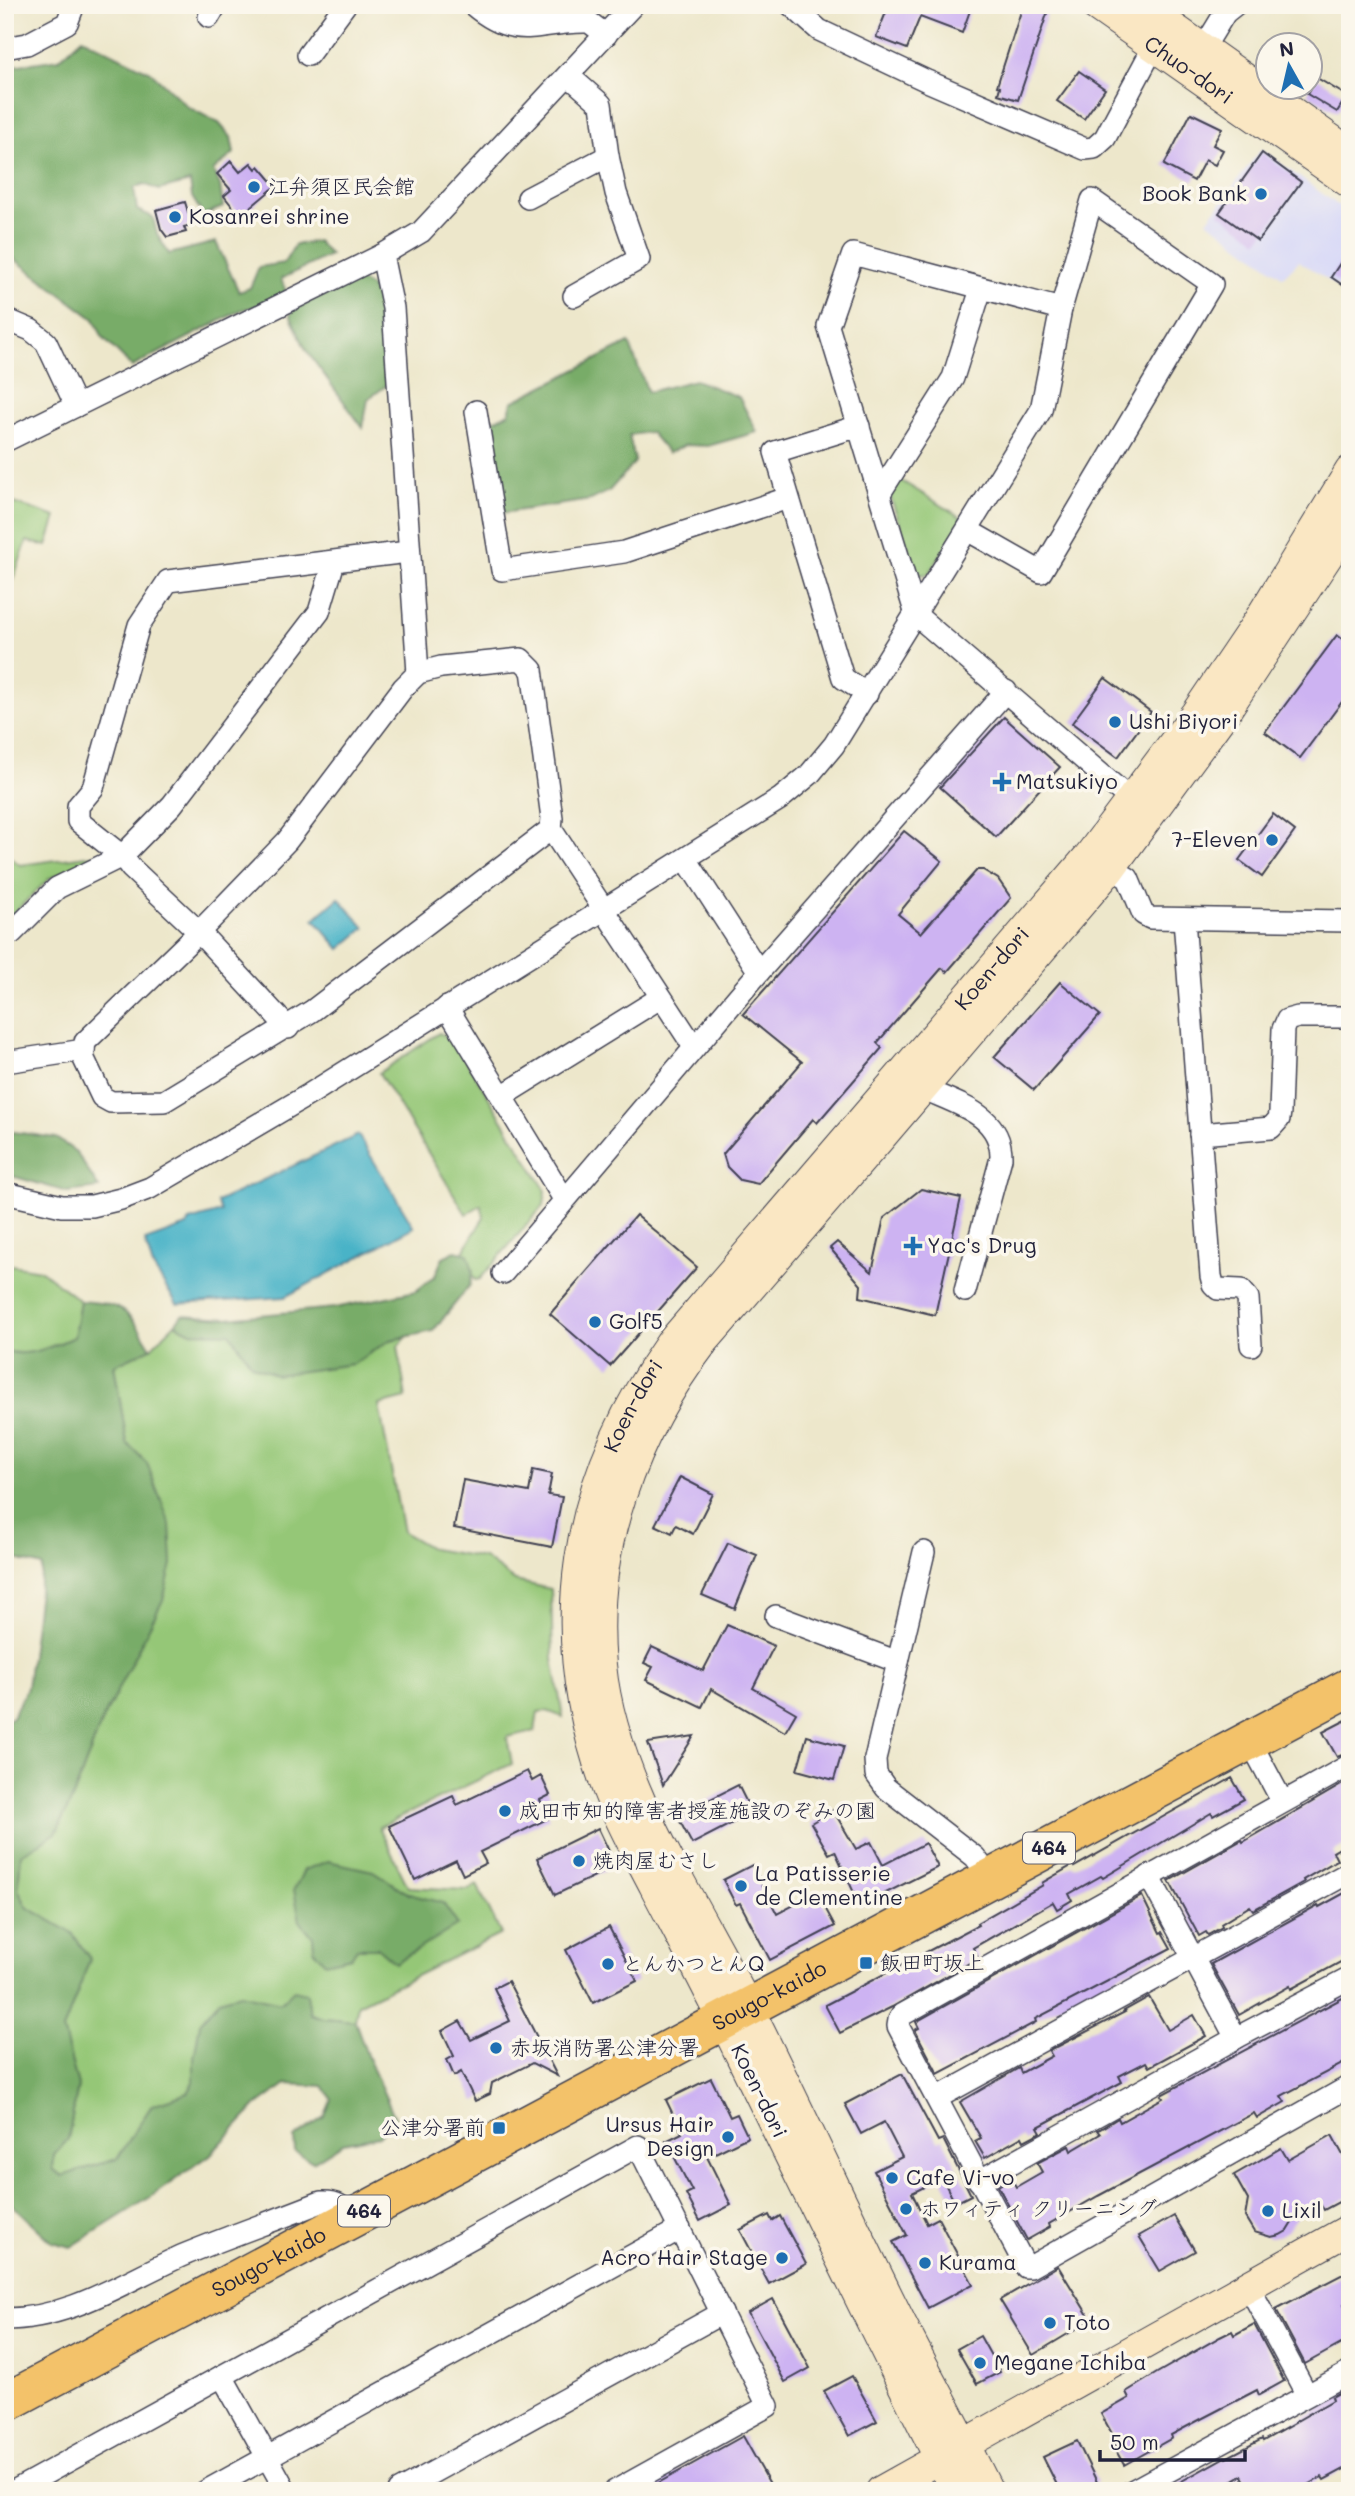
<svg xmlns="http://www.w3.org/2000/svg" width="1355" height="2496" font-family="Mali,'Klee One',sans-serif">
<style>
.built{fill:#d6d7f8}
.green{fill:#95c777;stroke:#5c7459;stroke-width:2}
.forest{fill:#78ac68;stroke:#4d6752;stroke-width:2}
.water{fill:#49b3c7;stroke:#366a81;stroke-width:2}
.building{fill:#cdb3f2}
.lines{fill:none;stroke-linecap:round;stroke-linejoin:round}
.street-casing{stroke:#404051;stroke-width:24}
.secondary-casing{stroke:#404051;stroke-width:32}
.highway-casing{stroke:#404051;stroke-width:41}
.street{stroke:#fff;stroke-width:21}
.secondary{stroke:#fae7c3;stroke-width:30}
.highway{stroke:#f3c26a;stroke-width:38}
.poi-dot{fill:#1f6fb2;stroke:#fbf7ec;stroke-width:2.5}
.labels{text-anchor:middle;stroke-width:7;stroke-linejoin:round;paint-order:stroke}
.shield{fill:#fbf7ec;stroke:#636270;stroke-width:2}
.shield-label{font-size:19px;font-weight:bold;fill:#22223b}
.street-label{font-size:21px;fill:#22223b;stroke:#fbf7ec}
.poi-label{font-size:21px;fill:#22223b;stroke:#fbf7ec;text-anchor:start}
</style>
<rect width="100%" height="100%" fill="#fbf7ec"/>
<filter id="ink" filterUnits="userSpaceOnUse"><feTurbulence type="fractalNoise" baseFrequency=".0143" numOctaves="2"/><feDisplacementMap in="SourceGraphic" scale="14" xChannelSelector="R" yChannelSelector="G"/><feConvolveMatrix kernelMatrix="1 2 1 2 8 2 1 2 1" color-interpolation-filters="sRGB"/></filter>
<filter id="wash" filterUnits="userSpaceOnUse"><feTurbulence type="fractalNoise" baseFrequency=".00686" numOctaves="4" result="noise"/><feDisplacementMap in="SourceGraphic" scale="28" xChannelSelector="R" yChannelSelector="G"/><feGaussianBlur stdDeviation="1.57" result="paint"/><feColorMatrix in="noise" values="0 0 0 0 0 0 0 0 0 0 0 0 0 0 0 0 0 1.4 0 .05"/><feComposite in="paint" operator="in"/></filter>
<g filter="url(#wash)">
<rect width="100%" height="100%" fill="#ede7cb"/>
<!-- built -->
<polygon class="built" points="1261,149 1350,214 1350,295 1299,261 1283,277 1207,221"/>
<!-- green -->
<g class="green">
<polygon points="900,480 964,519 929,574 918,575 890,496"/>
<polygon points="5,500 56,517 47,546 27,541 12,583 5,581"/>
<polygon points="5,853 20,865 101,854 50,878 5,921"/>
<polygon points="439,1033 453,1039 546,1191 544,1205 480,1279 475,1280 463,1252 484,1217 481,1205 466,1214 379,1073"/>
<path d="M5,1264L40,1270L80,1301L74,1337C51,1346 30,1358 5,1351Z"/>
<polygon points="175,1324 191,1332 230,1333 252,1365 353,1364 390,1340 407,1337 398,1346 406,1398 379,1405 403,1532 432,1549 484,1558 515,1581 551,1589 553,1659 563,1717 547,1711 538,1712 535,1731 507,1737 512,1764 379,1827 408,1887 468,1890 477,1885 501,1934 358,2004 355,2021 323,2018 281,2003 240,1994 194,2058 194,2082 188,2093 152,2105 117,2159 62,2176 53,2169 54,2155 68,2139 78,2086 63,2030 90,1959 72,1933 27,1907 18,1889 21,1854 56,1833 73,1797 101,1723 147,1463 127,1443 114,1365 151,1348"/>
</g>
<!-- forest -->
<g class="forest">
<polygon points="82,38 151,72 188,107 219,123 231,137 234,153 213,171 220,185 223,207 203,215 192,197 190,182 159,190 144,184 134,188 137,210 153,217 157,234 169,254 216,242 239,292 250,288 259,267 284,263 295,245 317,241 330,255 281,279 287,294 262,305 241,310 132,367 103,338 94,319 5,252 5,67 59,59"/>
<polygon points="355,278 371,287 384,314 387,385 368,399 363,428 306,350 290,315 293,309"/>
<polygon points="629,343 648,392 695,380 739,397 757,432 708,446 686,445 668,453 650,432 629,435 635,462 609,491 591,500 501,513 489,423 509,413 512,402"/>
<polygon points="14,1132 56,1138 76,1152 99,1188 67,1192 5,1174 5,1134"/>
<polygon points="455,1251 468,1254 473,1271 470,1285 433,1331 390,1340 353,1364 276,1375 252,1365 230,1333 191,1332 175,1324 182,1315 227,1318 335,1308 416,1291 435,1276 443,1257"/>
<path d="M80,1301C125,1304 129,1311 151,1348L114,1365L127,1443L147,1463L170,1524L172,1564L163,1600L101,1723L73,1797L56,1833L21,1854L18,1889L27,1907L72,1933L90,1959L63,2030L78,2086L68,2139L54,2155L53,2169L62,2176L117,2159L152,2105L188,2093L194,2082V2058L200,2023L219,2000L240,1994L280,2003L294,1990L307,1993L310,2014L323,2018L355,2021L368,2058L395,2118L379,2136L343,2143L313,2162L295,2151L294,2138L324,2117L332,2099L323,2086L286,2084L256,2106L210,2155L152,2196L71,2247L52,2242L5,2198V1722L12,1717L27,1688L42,1566L5,1556V1351C30,1358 51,1347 74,1337Z"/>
<polygon points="328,1861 373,1871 409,1894 443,1903 458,1925 395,1963 378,1948 357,1948 351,1957 325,1963 314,1950 313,1937 300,1921 294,1890 304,1870"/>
</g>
<!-- water -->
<g class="water">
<polygon points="339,898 365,928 340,949 314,919"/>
<polygon points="358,1135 414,1227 285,1297 177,1304 153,1267 145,1241 187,1226 189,1221 221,1212 217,1202"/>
</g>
<g id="blocks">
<!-- building -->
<g class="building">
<polygon points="889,5 972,5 962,33 920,17 907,49 876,37"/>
<polygon points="1023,5 1050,5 1018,100 998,94 1000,87 997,86"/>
<polygon points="1079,71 1105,89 1084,119 1057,101"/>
<polygon points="1317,78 1347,96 1337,112 1307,94"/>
<polygon points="1191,113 1222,128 1213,145 1223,150 1215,165 1205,160 1194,181 1164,165"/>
<polygon points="1262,153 1301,182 1258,241 1219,213"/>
<polygon points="231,161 240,172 251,163 256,169 259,166 276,186 240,216 224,196 231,190 217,174"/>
<polygon points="185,202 192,225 184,227 186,232 167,237 161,229 156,210"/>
<polygon points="1350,248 1350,290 1331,277"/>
<polygon points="1337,635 1350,645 1350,691 1300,758 1265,732"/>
<polygon points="1105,678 1151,712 1118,757 1072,723"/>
<polygon points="1004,717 1060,767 996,837 940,787"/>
<polygon points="1273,814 1295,831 1262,877 1239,860"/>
<polygon points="904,831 942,861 898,914 921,933 977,870 983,870 998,879 1011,898 947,972 942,968 877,1043 882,1048 817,1123 813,1119 758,1184 740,1180 727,1167 723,1154 802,1062 743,1014"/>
<polygon points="1060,982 1100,1015 1034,1090 994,1057"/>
<polygon points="921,1189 961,1198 935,1315 860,1297 861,1285 830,1248 837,1242 872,1272 884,1218"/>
<polygon points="636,1215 697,1267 610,1366 550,1314"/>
<polygon points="533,1470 552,1474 548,1495 562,1497 552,1547 454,1528 463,1480 529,1492"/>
<polygon points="680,1477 713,1494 693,1534 676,1525 672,1533 655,1525"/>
<polygon points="728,1543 757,1555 735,1609 702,1595"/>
<polygon points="727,1625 774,1646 753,1688 796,1713 785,1732 711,1689 702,1707 646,1680 653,1667 644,1663 652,1647 703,1671"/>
<polygon points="1350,1718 1350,1752 1337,1757 1323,1732"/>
<polygon points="694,1736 663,1785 648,1743"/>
<polygon points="807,1736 844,1746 834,1780 797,1770"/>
<polygon points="527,1771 532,1781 541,1776 550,1795 540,1800 549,1818 480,1852 486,1863 463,1875 456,1860 415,1880 389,1826 453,1796 457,1805"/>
<polygon points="1232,1778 1244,1799 1213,1816 1211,1813 1103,1878 1101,1876 1069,1894 1072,1900 1057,1909 1053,1902 973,1948 978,1958 892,2007 840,2033 825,2005 978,1925 977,1923 1043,1885 1042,1883 1073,1865 1074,1867"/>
<polygon points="1350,1780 1350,1842 1333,1852 1337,1860 1303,1880 1304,1882 1253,1910 1250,1906 1221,1924 1222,1927 1208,1935 1206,1932 1199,1936 1169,1881 1242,1840 1243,1842"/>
<polygon points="738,1785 752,1813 692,1844 677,1816"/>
<polygon points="833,1810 856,1849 871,1842 883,1865 925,1843 938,1867 860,1906 835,1851 829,1854 811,1823"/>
<polygon points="598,1828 616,1866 555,1895 537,1858"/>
<polygon points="752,1865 777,1914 817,1893 835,1926 770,1960 740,1903 736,1905 723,1880"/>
<polygon points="1350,1890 1350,1957 1291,1989 1290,1986 1239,2015 1211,1964 1318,1905 1319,1907"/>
<polygon points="1142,1896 1160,1933 1162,1932 1171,1948 1035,2019 1036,2022 938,2074 915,2030 919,2028 916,2022"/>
<polygon points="609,1927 637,1981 593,2003 566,1950"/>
<polygon points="508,1981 557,2076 532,2063 492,2083 490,2094 475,2101 461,2072 454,2076 447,2060 454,2056 442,2031 460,2021 471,2040 510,2021 494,1988"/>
<polygon points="1350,1994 1350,2060 1281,2096 1285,2102 1257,2118 1254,2113 1098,2196 1049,2224 1050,2227 1027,2240 998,2186 1011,2178 1016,2187 1042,2172 1037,2163 1067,2147 1069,2146 1071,2151 1100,2134 1097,2130 1100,2129 1118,2118 1120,2122 1163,2098 1161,2095"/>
<polygon points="1149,1997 1168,2030 1194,2015 1206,2036 1149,2067 1146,2062 1119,2076 1122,2082 1038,2127 1041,2132 1024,2141 1022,2137 985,2158 975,2141 981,2138 960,2102 1019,2068 1021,2073 1052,2056 1049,2051 1125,2012 1124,2011"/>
<polygon points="902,2074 938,2141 943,2139 971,2195 955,2203 942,2178 912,2193 927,2224 938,2218 973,2284 928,2308 893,2242 907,2235 874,2171 902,2157 884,2122 861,2134 845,2104"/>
<polygon points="711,2078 730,2117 737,2114 748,2137 707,2157 731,2205 700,2221 686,2194 692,2191 666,2141 682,2133 666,2100"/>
<polygon points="1332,2135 1350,2168 1350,2196 1324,2210 1320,2204 1295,2218 1287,2231 1280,2235 1271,2237 1254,2232 1245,2217 1248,2200 1234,2175 1281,2148 1288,2160"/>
<polygon points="769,2215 772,2221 780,2216 806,2264 769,2284 740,2230"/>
<polygon points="1174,2216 1195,2251 1160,2271 1139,2236"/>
<polygon points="1058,2266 1091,2320 1033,2355 1000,2300"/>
<polygon points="1343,2274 1350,2286 1350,2300 1344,2304 1350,2315 1350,2339 1305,2364 1276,2309"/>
<polygon points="773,2299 810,2368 785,2382 748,2313"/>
<polygon points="1254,2324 1284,2381 1259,2395 1257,2390 1203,2418 1171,2435 1172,2438 1124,2465 1115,2449 1117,2448 1112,2441 1115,2439 1101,2414 1129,2398 1126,2392 1157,2373 1220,2337 1232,2331 1234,2335"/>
<polygon points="980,2336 1000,2372 977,2384 957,2349"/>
<polygon points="852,2376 877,2421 849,2436 824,2391"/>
<polygon points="1350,2387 1350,2466 1324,2480 1322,2477 1298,2491 1250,2491 1242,2476 1216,2491 1164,2491 1225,2457 1226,2458 1262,2439 1263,2441 1295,2423 1295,2422 1333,2400 1332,2397"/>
<polygon points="743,2436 774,2491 644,2491"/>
<polygon points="1077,2441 1097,2482 1079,2491 1060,2491 1043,2457"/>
</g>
</g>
</g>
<g filter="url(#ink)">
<use href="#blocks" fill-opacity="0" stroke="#404051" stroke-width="2"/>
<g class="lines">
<defs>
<g id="street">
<path d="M473,5C519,44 539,20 589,22L606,35"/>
<polyline points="791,5 819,30 927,81 1085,149 1094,148 1105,138 1154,46"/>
<polyline points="209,17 216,5"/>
<polyline points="5,48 27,44 67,23 74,5"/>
<polyline points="1203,49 1225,13 1235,5"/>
<polyline points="308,55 345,5"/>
<polyline points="569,76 601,104 608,156 616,193 639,259 574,296"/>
<polyline points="528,198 608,156"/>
<polyline points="382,255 393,308 418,673"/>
<polyline points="1061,309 853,254 828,326 916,615 1132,801 1142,807"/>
<polyline points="5,319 31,330 46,342 76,406"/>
<polyline points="476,411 502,570 624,552 788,498"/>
<polyline points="859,426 775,452 843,678 867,694"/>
<polyline points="5,441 382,255 421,232 633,5"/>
<polyline points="880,493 953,378 981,289"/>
<polyline points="686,859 759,972"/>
<polyline points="1100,863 1128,878 1143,914 1150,918 1350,921"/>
<polyline points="1184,919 1211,1276 1213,1284 1218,1289 1241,1290 1248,1298 1251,1345"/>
<polyline points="5,935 12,933 57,888 122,856 172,805 319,612 334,562"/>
<polyline points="447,1007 564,1199"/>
<polyline points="288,1028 199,932 131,868 122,856 78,821 78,806 93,788 139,625 168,581 408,552"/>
<polyline points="84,1050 83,1057 102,1097 111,1102 164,1101 312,1011 551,829"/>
<polyline points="5,1062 84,1050 85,1042 199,932 287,841 403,688 418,673 441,667 521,659 532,670 552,818 551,829 694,1047"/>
<path d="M922,1088C956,1104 1002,1114 1001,1158L965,1291"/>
<polyline points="502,1096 660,998"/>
<polyline points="1200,1134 1271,1128 1279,1119 1280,1112 1283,1029 1287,1020 1298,1017 1350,1017"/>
<polyline points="5,1193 62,1206 92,1206 121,1199 150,1188 310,1094 780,799 809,775 834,745 1041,410 1061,309 1092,200 1212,284 1041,572 969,531"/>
<polyline points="503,1273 759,972 1006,691"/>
<polyline points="924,1552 875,1759 876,1774 886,1788 975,1857 991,1879"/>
<polyline points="776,1616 898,1662"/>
<polyline points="1250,1741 1282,1801"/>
<polyline points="1350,1765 902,2015 899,2020 898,2026 1026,2267 1030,2267 1350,2086"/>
<polyline points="1149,1876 1236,2038"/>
<polyline points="937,2098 1350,1872"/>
<polyline points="979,2181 1236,2038 1350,1978"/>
<polyline points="1248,2285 1307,2395"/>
<path d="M5,2319C72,2319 127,2279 186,2254C230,2236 276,2220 321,2202C337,2201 342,2206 352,2217"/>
<polyline points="222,2376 286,2491"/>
<polyline points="14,2491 638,2146 768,2406 615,2491"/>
<polyline points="206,2491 680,2229"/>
<polyline points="399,2491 722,2313"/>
<polyline points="1132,2491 1350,2372"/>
</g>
<g id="secondary">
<path id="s1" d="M1095,5L1350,183"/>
<polyline points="1141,5 1350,153"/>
<polyline points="881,2491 1350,2229"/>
<path id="s2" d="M956,2491C882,2345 810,2197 738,2050C712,1995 683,1941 655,1887C639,1856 621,1824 608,1791C548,1632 573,1481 670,1344L1089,856L1196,713L1257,623L1350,471"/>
<path d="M988,2491C961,2436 931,2382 903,2327C850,2222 801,2113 748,2008C695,1903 613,1783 601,1665C590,1547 633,1434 704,1341L881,1137L1110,869L1225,712L1350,522"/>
</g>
<g id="highway">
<path id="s3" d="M5,2403L1350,1687"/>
</g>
</defs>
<!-- street casing -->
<use href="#street" class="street-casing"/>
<!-- secondary casing -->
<use href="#secondary" class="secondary-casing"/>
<!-- highway casing -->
<use href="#highway" class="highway-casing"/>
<!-- street -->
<use href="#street" class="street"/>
<!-- secondary -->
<use href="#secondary" class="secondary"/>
<!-- highway -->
<use href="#highway" class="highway"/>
</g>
</g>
<!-- markers -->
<g class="poi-dot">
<circle cx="254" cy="187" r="7"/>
<circle cx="1261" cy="194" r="7"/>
<circle cx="175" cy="217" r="7"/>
<circle cx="1115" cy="722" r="7"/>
<path d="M998.5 771.5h7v7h7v7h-7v7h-7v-7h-7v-7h7z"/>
<circle cx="1272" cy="840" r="7"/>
<path d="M909.5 1235.5h7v7h7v7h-7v7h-7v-7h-7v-7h7z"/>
<circle cx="595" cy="1322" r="7"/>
<circle cx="505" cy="1811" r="7"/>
<circle cx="579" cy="1861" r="7"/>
<circle cx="741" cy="1886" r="7"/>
<rect x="859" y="1956" width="14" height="14" rx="3.5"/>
<circle cx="608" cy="1964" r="7"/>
<circle cx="496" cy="2048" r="7"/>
<rect x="492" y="2121" width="14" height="14" rx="3.5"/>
<circle cx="728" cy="2137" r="7"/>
<circle cx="892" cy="2178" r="7"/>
<circle cx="906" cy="2209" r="7"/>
<circle cx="1268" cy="2211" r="7"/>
<circle cx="782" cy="2258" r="7"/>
<circle cx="925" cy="2263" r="7"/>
<circle cx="1050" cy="2323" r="7"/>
<circle cx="980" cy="2363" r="7"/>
</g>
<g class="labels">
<!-- shield labels -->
<g class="shield">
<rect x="1023" y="1832.5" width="52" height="31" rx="5"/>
<rect x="338" y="2195.5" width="52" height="31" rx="5"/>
</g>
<g class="shield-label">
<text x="1049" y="1855">464</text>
<text x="364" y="2218">464</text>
</g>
<!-- street labels -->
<g class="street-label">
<text dy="7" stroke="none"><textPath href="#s1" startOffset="114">Chuo-dori</textPath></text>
<text dy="7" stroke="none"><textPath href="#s2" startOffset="1748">Koen-dori</textPath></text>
<text dy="7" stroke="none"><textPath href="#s2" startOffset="1181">Koen-dori</textPath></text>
<text dy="7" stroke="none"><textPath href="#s3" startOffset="866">Sougo-kaido</textPath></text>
<text transform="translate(759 2091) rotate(64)" y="7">Koen-dori</text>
<text dy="7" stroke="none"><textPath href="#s3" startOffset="299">Sougo-kaido</textPath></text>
</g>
<!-- poi labels -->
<g class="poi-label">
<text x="268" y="194">江弁須区民会館</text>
<text x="1247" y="201" text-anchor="end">Book Bank</text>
<text x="189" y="224">Kosanrei shrine</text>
<text x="1129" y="729">Ushi Biyori</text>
<text x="1016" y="789">Matsukiyo</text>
<text x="1258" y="847" text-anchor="end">7-Eleven</text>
<text x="927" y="1253">Yac's Drug</text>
<text x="609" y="1329">Golf5</text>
<text x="519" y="1818">成田市知的障害者授産施設のぞみの園</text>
<text x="593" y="1868">焼肉屋むさし</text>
<text x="755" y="1881">La Patisserie<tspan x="755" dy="24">de Clementine</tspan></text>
<text x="880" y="1970">飯田町坂上</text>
<text x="622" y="1971">とんかつとんQ</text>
<text x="510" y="2055">赤坂消防署公津分署</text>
<text x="714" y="2132" text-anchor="end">Ursus Hair<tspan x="714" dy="24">Design</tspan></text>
<text x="485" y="2135" text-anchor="end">公津分署前</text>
<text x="906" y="2185">Cafe Vi-vo</text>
<text x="920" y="2216">ホワィティ クリーニング</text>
<text x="1282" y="2218">Lixil</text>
<text x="768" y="2265" text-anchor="end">Acro Hair Stage</text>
<text x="939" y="2270">Kurama</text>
<text x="1064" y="2330">Toto</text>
<text x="994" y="2370">Megane Ichiba</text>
</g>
</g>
<!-- margin -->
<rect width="1355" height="2496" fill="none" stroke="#fbf7ec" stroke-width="28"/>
<!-- north arrow -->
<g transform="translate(1289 66) rotate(352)"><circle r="33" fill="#fbf7ec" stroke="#a4a2a5" stroke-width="2"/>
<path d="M0-5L12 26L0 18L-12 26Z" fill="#1f6fb2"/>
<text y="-10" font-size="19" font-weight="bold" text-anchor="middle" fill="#22223b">N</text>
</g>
<!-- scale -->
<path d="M1100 2450v10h145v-10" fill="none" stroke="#22223b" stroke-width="3.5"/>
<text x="1110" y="2450" font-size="21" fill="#22223b" stroke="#fbf7ec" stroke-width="5" paint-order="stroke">50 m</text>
</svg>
